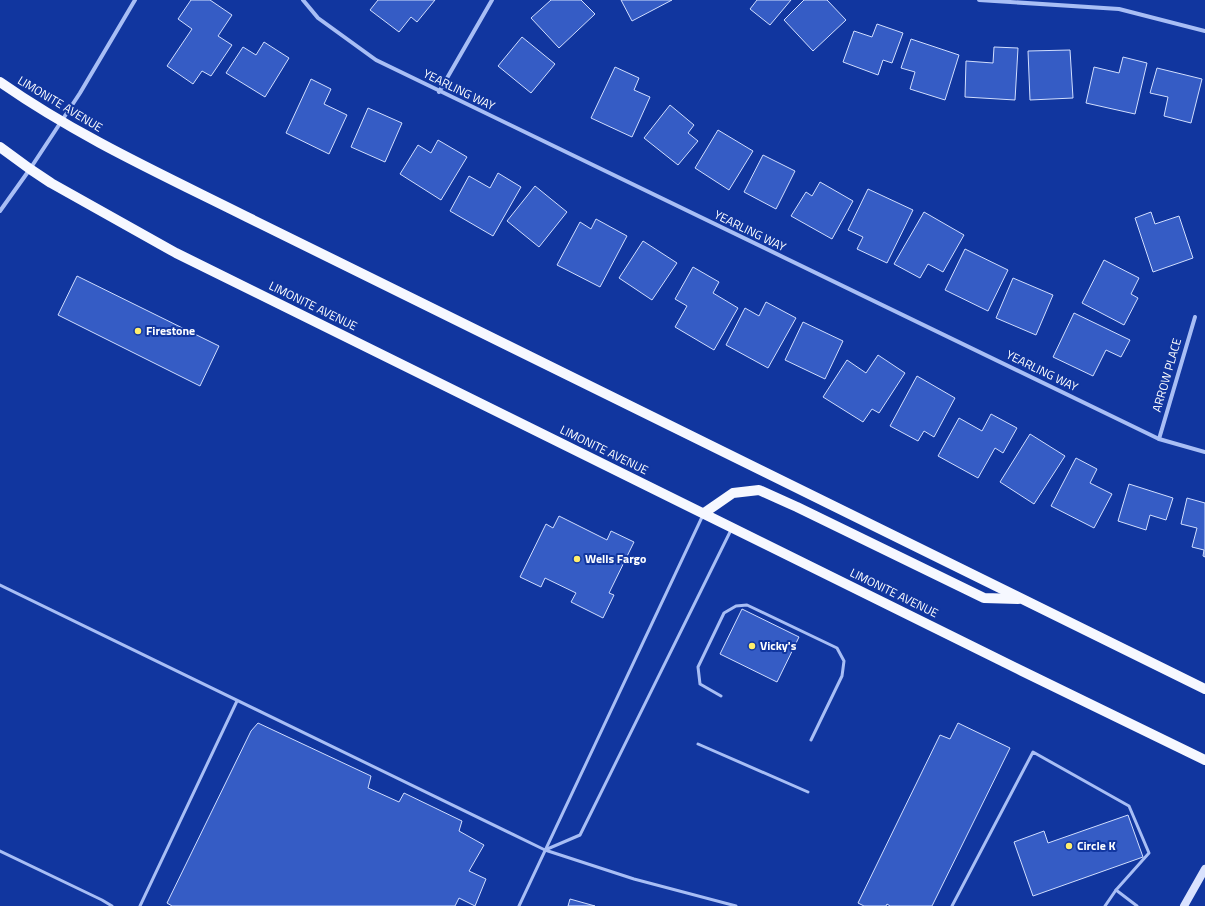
<svg xmlns="http://www.w3.org/2000/svg" width="1205" height="906" font-family="'Titillium Web',sans-serif">
<style>
.building{fill:#355cc5;stroke:#d1defe}
.lines{fill:none;stroke-linecap:round;stroke-linejoin:round}
.lane{stroke:#a8bef5;stroke-width:3}
.street{stroke:#a8bef5;stroke-width:4}
.secondary{stroke:#d9e2fe;stroke-width:8}
.primary{stroke:#f6f8ff;stroke-width:10}
.poi-dot{fill:#ffee6c;stroke:#11369f;stroke-width:1.5}
.labels{text-anchor:middle;stroke-width:4;stroke-linejoin:round;paint-order:stroke}
.street-label{font-size:12px;fill:#fff;stroke:#11369f}
.poi-label{font-size:12px;font-weight:bold;fill:#fff;stroke:#11369f;text-anchor:start}
</style>
<rect width="100%" height="100%" fill="#11369f"/>
<!-- building -->
<g class="building">
<polygon points="191,0 210,0 232,15 218,36 232,45 211,76 202,71 193,84 167,66 192,29 178,19"/>
<polygon points="378,0 435,0 417,22 411,17 399,32 370,10"/>
<polygon points="551,0 581,0 595,14 559,48 531,18"/>
<polygon points="621,0 672,0 632,21"/>
<polygon points="757,0 791,0 770,25 750,9"/>
<polygon points="804,0 827,0 846,20 813,51 784,20"/>
<polygon points="877,24 903,33 892,63 883,60 878,75 843,62 854,31 872,37"/>
<polygon points="522,37 555,64 531,93 498,66"/>
<polygon points="911,39 959,55 945,100 910,89 915,72 901,68"/>
<polygon points="264,42 289,58 265,97 226,73 243,47 256,55"/>
<polygon points="994,47 1018,48 1015,100 965,97 966,61 993,63"/>
<polygon points="1070,50 1073,98 1030,100 1028,51"/>
<polygon points="1123,57 1147,63 1135,114 1086,103 1094,67 1119,73"/>
<polygon points="615,67 639,78 634,90 650,97 632,137 591,118"/>
<polygon points="1157,68 1202,79 1191,123 1164,116 1168,97 1150,93"/>
<polygon points="311,79 331,89 324,104 347,115 329,154 286,133"/>
<polygon points="670,105 694,125 688,133 698,141 678,165 644,138"/>
<polygon points="368,108 402,123 385,162 351,147"/>
<polygon points="718,130 753,151 729,190 695,168"/>
<polygon points="438,140 467,157 441,200 400,174 418,145 431,153"/>
<polygon points="763,155 795,171 776,209 744,192"/>
<polygon points="498,173 521,187 493,236 450,211 469,176 490,188"/>
<polygon points="820,182 853,201 832,239 791,216 806,192 812,196"/>
<polygon points="535,186 567,212 539,247 507,221"/>
<polygon points="868,189 913,210 887,263 857,249 863,237 848,230"/>
<polygon points="924,212 964,235 943,272 928,264 920,278 894,264"/>
<polygon points="1151,212 1155,224 1179,216 1193,258 1153,272 1135,218"/>
<polygon points="596,219 627,236 600,287 557,265 580,222 591,229"/>
<polygon points="643,241 677,263 652,300 619,278"/>
<polygon points="965,249 1008,270 988,311 945,290"/>
<polygon points="1104,260 1139,278 1131,294 1138,298 1124,325 1082,303"/>
<polygon points="693,267 719,282 713,293 738,308 714,350 675,327 687,306 675,299"/>
<polygon points="77,276 219,346 200,386 58,315"/>
<polygon points="1013,278 1053,295 1036,335 996,318"/>
<polygon points="766,302 796,318 768,368 726,345 745,308 759,316"/>
<polygon points="1074,313 1130,340 1121,357 1106,350 1093,376 1053,357"/>
<polygon points="803,322 843,341 825,379 785,360"/>
<polygon points="878,355 905,373 879,413 872,409 863,422 823,397 847,360 866,373"/>
<polygon points="917,376 955,398 934,437 924,431 918,441 890,426"/>
<polygon points="991,414 1017,428 1003,453 995,448 978,478 938,456 959,418 982,431"/>
<polygon points="1030,434 1065,456 1034,504 1000,482"/>
<polygon points="1076,458 1097,469 1090,483 1112,494 1094,528 1051,506"/>
<polygon points="1129,484 1173,498 1166,520 1150,515 1146,530 1118,521"/>
<polygon points="1187,498 1205,503 1205,557 1203,556 1204,550 1192,547 1197,528 1181,524"/>
<polygon points="559,516 607,540 611,531 634,542 609,593 614,595 603,618 571,602 576,593 545,578 541,587 520,577 546,524 553,528"/>
<polygon points="742,609 799,637 777,682 720,654"/>
<polygon points="258,723 371,776 368,788 399,802 404,793 462,821 459,831 484,845 469,871 486,879 475,906 459,898 455,906 172,906 167,903 251,731"/>
<polygon points="958,723 1010,748 932,906 890,906 887,904 886,906 864,906 858,903 940,735 950,739"/>
<polygon points="1128,815 1143,857 1033,896 1014,842 1044,831 1048,843"/>
<polygon points="570,899 595,906 568,906"/>
</g>
<g class="lines">
<!-- lane -->
<g class="lane">
<polyline points="0,585 545,850 634,879 736,906"/>
<polyline points="721,696 700,684 698,667 724,613 736,606 747,605 837,648 844,661 842,676 811,740"/>
<polyline points="698,744 808,792"/>
<polyline points="545,850 580,835 731,530"/>
<polyline points="0,851 102,900 112,906"/>
<polyline points="140,906 237,701"/>
<polyline points="519,906 703,515"/>
<polyline points="952,906 1033,752 1129,806 1149,853 1116,890 1137,906"/>
<polyline points="1105,906 1116,890"/>
</g>
<!-- street -->
<g class="street">
<polyline points="303,0 318,18 376,60 1159,439 1205,452"/>
<polyline points="979,0 1119,9 1205,31"/>
<polyline points="439,92 492,0"/>
<polyline points="0,211 30,169 80,93 135,0"/>
<polyline points="1159,439 1195,317"/>
</g>
<!-- secondary -->
<polyline class="secondary" points="1184,906 1205,869"/>
<!-- primary -->
<g class="primary">
<path d="M0,82C77,136 163,175 247,217L1205,689"/>
<polyline points="0,147 30,169 51,183 176,253 1022,671 1205,760"/>
<polyline points="704,513 733,493 759,490 797,507 984,598 1018,599"/>
</g>
</g>
<!-- markers -->
<g class="poi-dot">
<circle cx="138" cy="331" r="4"/>
<circle cx="577" cy="559" r="4"/>
<circle cx="752" cy="646" r="4"/>
<circle cx="1069" cy="846" r="4"/>
</g>
<g class="labels">
<!-- street labels -->
<g class="street-label">
<text transform="translate(459 90) rotate(26)" y="4">YEARLING WAY</text>
<text transform="translate(60 104) rotate(31)" y="4">LIMONITE AVENUE</text>
<text transform="translate(750 231) rotate(26)" y="4">YEARLING WAY</text>
<text transform="translate(313 306) rotate(26)" y="4">LIMONITE AVENUE</text>
<text transform="translate(1042 371) rotate(26)" y="4">YEARLING WAY</text>
<text transform="translate(1167 375) rotate(-74)" y="4">ARROW PLACE</text>
<text transform="translate(604 450) rotate(26)" y="4">LIMONITE AVENUE</text>
<text transform="translate(894 593) rotate(26)" y="4">LIMONITE AVENUE</text>
</g>
<!-- poi labels -->
<g class="poi-label">
<text x="146" y="335">Firestone</text>
<text x="585" y="563">Wells Fargo</text>
<text x="760" y="650">Vicky's</text>
<text x="1077" y="850">Circle K</text>
</g>
</g>
</svg>
